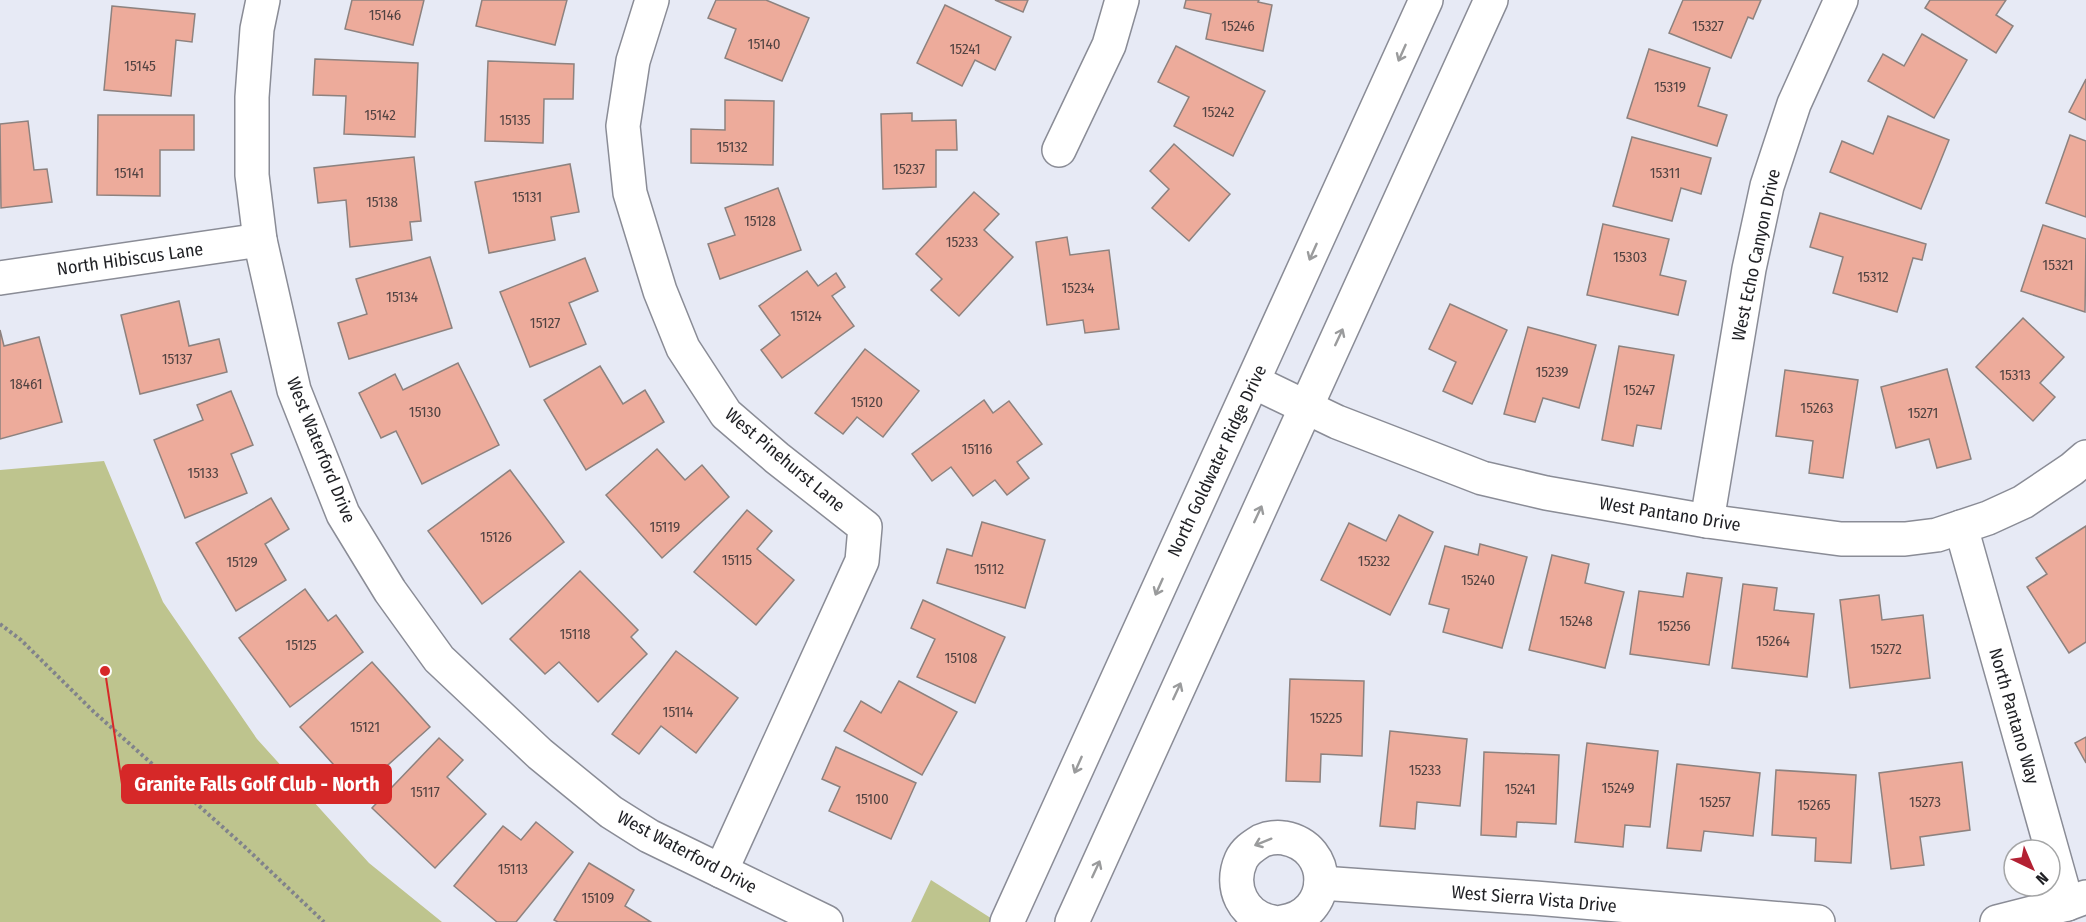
<svg xmlns="http://www.w3.org/2000/svg" width="2086" height="922" font-family="'Fira Sans Condensed',sans-serif">
<style>
.green{fill:#bec48e}
.building{fill:#edab9b;stroke:#8d827f;stroke-width:1.5}
.lines{fill:none;stroke-linecap:round;stroke-linejoin:round}
.street-casing{stroke:#8a8c96;stroke-width:36}
.secondary-casing{stroke:#8a8c96;stroke-width:36}
.path{stroke:#81838b;stroke-width:4;stroke-dasharray:3 3;stroke-linecap:butt}
.street{stroke:#fff;stroke-width:33}
.secondary{stroke:#fff;stroke-width:33}
.oneway{stroke:#9a9b9c}
.labels{text-anchor:middle;stroke-width:5;stroke-linejoin:round;paint-order:stroke}
.number-label{font-size:15px;fill:#524342}
.street-label{font-size:18px;fill:#1f2024;stroke:#fff}
.leader{fill:none;stroke:#d62828;stroke-width:2}
.callout-dot{fill:#d62828;stroke:#fff;stroke-width:2}
.callout{fill:#d62828;stroke:#d62828;stroke-width:2}
.callout-label{font-size:20px;text-anchor:middle;font-weight:bold;fill:#fff}
</style>
<rect width="100%" height="100%" fill="#e7eaf5"/>
<!-- green -->
<g class="green">
<polygon points="104,461 163,602 257,739 369,863 442,922 0,922 0,470"/>
<polygon points="931,880 997,922 911,922"/>
</g>
<!-- building -->
<g class="building">
<polygon points="352,0 424,0 413,45 345,29"/>
<polygon points="482,0 567,0 555,45 476,26"/>
<polygon points="716,0 766,0 809,18 782,81 725,58 736,29 708,18"/>
<polygon points="995,0 1028,0 1023,12"/>
<polygon points="1186,0 1259,0 1258,2 1272,5 1263,51 1206,39 1211,14 1184,8"/>
<polygon points="1683,0 1761,0 1753,19 1748,17 1731,58 1669,33"/>
<polygon points="1930,0 2006,0 1996,15 2013,26 1996,53 1925,8"/>
<polygon points="945,5 1011,37 995,70 975,60 962,86 917,63"/>
<polygon points="112,6 195,14 192,42 176,40 171,96 104,90"/>
<polygon points="1922,34 1967,60 1934,118 1868,81 1883,54 1904,66"/>
<polygon points="1176,46 1265,91 1233,156 1174,126 1189,97 1158,82"/>
<polygon points="1649,49 1710,68 1698,106 1727,115 1717,146 1627,118"/>
<polygon points="315,59 418,63 415,137 344,134 346,96 313,95"/>
<polygon points="488,61 574,64 573,99 544,99 543,143 485,141"/>
<polygon points="2086,79 2086,120 2069,112"/>
<polygon points="725,100 774,101 773,165 691,163 691,129 725,130"/>
<polygon points="912,113 912,121 956,120 957,150 936,150 936,187 883,189 881,114"/>
<polygon points="98,115 194,115 194,150 160,150 160,196 97,195"/>
<polygon points="1888,116 1949,140 1921,209 1830,172 1842,141 1873,154"/>
<polygon points="28,121 34,170 47,169 52,202 1,208 0,124"/>
<polygon points="2070,135 2086,141 2086,217 2046,203"/>
<polygon points="1632,137 1711,158 1701,194 1681,188 1672,221 1613,206"/>
<polygon points="1174,144 1230,194 1189,241 1152,208 1169,189 1150,171"/>
<polygon points="414,157 421,221 410,222 412,240 350,247 346,200 318,203 314,168"/>
<polygon points="570,164 579,212 551,217 555,240 489,253 475,182"/>
<polygon points="778,188 801,250 720,279 708,244 735,235 725,208"/>
<polygon points="974,192 999,214 984,230 1013,257 959,316 931,290 942,279 916,254"/>
<polygon points="1820,213 1926,244 1922,260 1913,258 1897,312 1833,293 1843,257 1810,247"/>
<polygon points="1603,224 1669,239 1660,275 1686,281 1678,315 1587,295"/>
<polygon points="2043,225 2086,239 2085,312 2021,291"/>
<polygon points="1067,237 1070,255 1109,250 1119,329 1085,333 1083,320 1047,325 1036,242"/>
<polygon points="430,257 452,328 349,359 338,323 367,314 356,279"/>
<polygon points="585,258 598,291 569,303 586,344 530,367 500,292"/>
<polygon points="807,271 818,286 836,273 845,287 832,296 854,326 782,378 761,350 780,335 759,306"/>
<polygon points="179,301 189,346 219,339 227,372 140,394 121,315"/>
<polygon points="1450,304 1507,330 1472,404 1443,391 1456,362 1429,349"/>
<polygon points="2023,318 2064,357 2040,383 2055,397 2033,421 1976,367"/>
<polygon points="1528,327 1596,345 1579,408 1543,398 1535,422 1504,414"/>
<polygon points="0,330 4,346 39,337 62,422 0,439"/>
<polygon points="1619,346 1674,355 1661,429 1637,425 1633,446 1602,440"/>
<polygon points="865,349 919,391 883,437 857,417 843,434 815,413"/>
<polygon points="458,363 499,445 422,484 396,431 381,438 359,393 395,374 403,390"/>
<polygon points="600,366 623,404 645,390 664,422 586,470 544,400"/>
<polygon points="1947,369 1971,459 1937,468 1929,439 1896,448 1881,387"/>
<polygon points="1785,370 1858,380 1843,478 1809,473 1813,441 1776,436"/>
<polygon points="231,391 253,445 231,454 247,493 185,518 154,440 203,420 197,405"/>
<polygon points="984,400 993,413 1009,401 1042,444 1017,462 1029,478 1007,495 995,480 973,496 951,467 932,481 912,454"/>
<polygon points="657,449 685,480 702,465 729,497 662,558 606,495"/>
<polygon points="510,470 564,542 482,604 428,531"/>
<polygon points="271,498 289,529 265,544 286,580 236,611 196,543"/>
<polygon points="747,510 772,531 757,549 794,580 756,625 694,572"/>
<polygon points="1399,515 1433,532 1390,615 1321,580 1349,523 1386,541"/>
<polygon points="982,522 1045,540 1025,608 937,583 947,549 972,556"/>
<polygon points="2086,526 2086,642 2069,653 2027,587 2047,574 2036,558"/>
<polygon points="1480,544 1527,557 1502,648 1443,632 1449,609 1429,604 1445,546 1478,555"/>
<polygon points="1552,555 1589,564 1585,583 1624,592 1605,668 1529,650"/>
<polygon points="580,571 638,630 631,637 647,654 598,702 559,662 545,674 510,639"/>
<polygon points="1687,573 1722,578 1709,665 1630,654 1639,591 1683,597"/>
<polygon points="1743,584 1777,588 1774,610 1814,614 1807,677 1732,668"/>
<polygon points="305,589 328,621 336,615 363,652 290,707 239,638"/>
<polygon points="1879,595 1882,620 1923,615 1930,678 1850,688 1840,600"/>
<polygon points="923,600 1005,637 975,703 917,677 935,639 911,628"/>
<polygon points="676,651 738,698 696,753 661,726 639,754 612,734"/>
<polygon points="372,662 430,727 358,792 300,727"/>
<polygon points="1290,679 1364,681 1362,756 1321,754 1320,782 1286,781"/>
<polygon points="899,681 957,712 922,775 844,731 861,701 881,713"/>
<polygon points="1390,731 1467,739 1460,806 1417,802 1415,829 1380,826"/>
<polygon points="2086,737 2086,763 2075,743"/>
<polygon points="439,738 463,760 447,777 486,814 435,868 372,808"/>
<polygon points="1587,743 1658,751 1650,827 1625,825 1623,847 1575,842"/>
<polygon points="836,747 916,783 891,839 829,811 840,787 822,779"/>
<polygon points="1484,752 1559,755 1556,824 1517,822 1516,837 1481,835"/>
<polygon points="1962,762 1970,830 1920,837 1924,865 1891,869 1879,773"/>
<polygon points="1677,764 1760,773 1753,836 1704,831 1701,851 1667,848"/>
<polygon points="1776,770 1856,775 1851,863 1815,861 1816,838 1772,835"/>
<polygon points="536,822 573,852 516,922 497,922 454,886 503,826 521,840"/>
<polygon points="589,863 634,890 625,906 651,922 558,922 554,920"/>
</g>
<g class="lines">
<defs>
<g id="street">
<polyline points="263,0 257,29 252,97 252,175 260,240 294,390 343,514 390,591 439,659 540,754 611,812 649,836 826,922"/>
<polyline points="652,0 633,61 623,126 630,193 660,291 683,348 726,414 777,458 865,527 862,561 721,871"/>
<polyline points="1059,150 1109,45 1122,0"/>
<polyline points="0,278 260,240"/>
<polyline points="1254,382 1337,422 1482,478 1546,493 1707,521 1841,539 1905,539 1937,535 1988,518 2023,502 2072,469 2086,457"/>
<polyline points="1707,521 1749,269 1767,186 1794,104 1841,0"/>
<polyline points="1961,527 2067,904"/>
<polyline points="1321,883 1535,898 1818,922"/>
<path d="M1273,922C1243,917 1229,887 1241,860C1245,851 1253,846 1261,841C1268,838 1276,837 1284,838C1334,847 1333,915 1282,922"/>
<polyline points="1997,922 2067,904 2086,897"/>
</g>
<g id="secondary">
<polyline points="1007,922 1426,0"/>
<polyline points="1072,922 1491,0"/>
</g>
</defs>
<!-- street casing -->
<use href="#street" class="street-casing"/>
<!-- secondary casing -->
<use href="#secondary" class="secondary-casing"/>
<!-- path -->
<polyline class="path" points="0,624 21,640 95,713 246,848 324,922"/>
<!-- street -->
<use href="#street" class="street"/>
<!-- secondary -->
<use href="#secondary" class="secondary"/>
</g>
<!-- one-way arrows -->
<defs><path id="oneway-shaft" d="M-6 0H5M1.5-3L5.5 0L1.5 3" fill="none" stroke-width="1.6" stroke-linecap="round" stroke-linejoin="round" transform="scale(1.5)"/></defs>
<g class="oneway">
<use href="#oneway-shaft" transform="translate(1402 53) rotate(114)"/>
<use href="#oneway-shaft" transform="translate(1313 252) rotate(114)"/>
<use href="#oneway-shaft" transform="translate(1339 337) rotate(-65)"/>
<use href="#oneway-shaft" transform="translate(1258 514) rotate(-65)"/>
<use href="#oneway-shaft" transform="translate(1159 587) rotate(114)"/>
<use href="#oneway-shaft" transform="translate(1177 691) rotate(-65)"/>
<use href="#oneway-shaft" transform="translate(1078 765) rotate(114)"/>
<use href="#oneway-shaft" transform="translate(1263 842) rotate(158)"/>
<use href="#oneway-shaft" transform="translate(1096 869) rotate(-65)"/>
</g>
<g class="labels">
<!-- number labels -->
<g class="number-label">
<text x="385" y="20">15146</text>
<text x="1238" y="31">15246</text>
<text x="1708" y="31">15327</text>
<text x="764" y="49">15140</text>
<text x="965" y="54">15241</text>
<text x="140" y="71">15145</text>
<text x="1670" y="92">15319</text>
<text x="1218" y="117">15242</text>
<text x="380" y="120">15142</text>
<text x="515" y="125">15135</text>
<text x="732" y="152">15132</text>
<text x="909" y="174">15237</text>
<text x="129" y="178">15141</text>
<text x="1665" y="178">15311</text>
<text x="527" y="202">15131</text>
<text x="382" y="207">15138</text>
<text x="760" y="226">15128</text>
<text x="962" y="247">15233</text>
<text x="1630" y="262">15303</text>
<text x="2058" y="270">15321</text>
<text x="1873" y="282">15312</text>
<text x="1078" y="293">15234</text>
<text x="402" y="302">15134</text>
<text x="806" y="321">15124</text>
<text x="545" y="328">15127</text>
<text x="177" y="364">15137</text>
<text x="1552" y="377">15239</text>
<text x="2015" y="380">15313</text>
<text x="26" y="389">18461</text>
<text x="1639" y="395">15247</text>
<text x="867" y="407">15120</text>
<text x="1817" y="413">15263</text>
<text x="425" y="417">15130</text>
<text x="1923" y="418">15271</text>
<text x="977" y="454">15116</text>
<text x="203" y="478">15133</text>
<text x="665" y="532">15119</text>
<text x="496" y="542">15126</text>
<text x="737" y="565">15115</text>
<text x="1374" y="566">15232</text>
<text x="242" y="567">15129</text>
<text x="989" y="574">15112</text>
<text x="1478" y="585">15240</text>
<text x="1576" y="626">15248</text>
<text x="1674" y="631">15256</text>
<text x="575" y="639">15118</text>
<text x="1773" y="646">15264</text>
<text x="301" y="650">15125</text>
<text x="1886" y="654">15272</text>
<text x="961" y="663">15108</text>
<text x="678" y="717">15114</text>
<text x="1326" y="723">15225</text>
<text x="365" y="732">15121</text>
<text x="1425" y="775">15233</text>
<text x="1618" y="793">15249</text>
<text x="1520" y="794">15241</text>
<text x="425" y="797">15117</text>
<text x="872" y="804">15100</text>
<text x="1715" y="807">15257</text>
<text x="1925" y="807">15273</text>
<text x="1814" y="810">15265</text>
<text x="513" y="874">15113</text>
<text x="598" y="903">15109</text>
</g>
<!-- street labels -->
<g class="street-label">
<text transform="translate(1756 255) rotate(-78)" y="6">West Echo Canyon Drive</text>
<text transform="translate(130 259) rotate(-8)" y="6">North Hibiscus Lane</text>
<text transform="translate(321 450) rotate(68)" y="6">West Waterford Drive</text>
<text transform="translate(785 460) rotate(40)" y="6">West Pinehurst Lane</text>
<text transform="translate(1217 461) rotate(-65)" y="6">North Goldwater Ridge Drive</text>
<text transform="translate(1670 514) rotate(9)" y="6">West Pantano Drive</text>
<text transform="translate(2014 716) rotate(74)" y="6">North Pantano Way</text>
<text transform="translate(687 852) rotate(28)" y="6">West Waterford Drive</text>
<text transform="translate(1534 899) rotate(5)" y="6">West Sierra Vista Drive</text>
</g>
</g>
<!-- callouts -->
<path class="leader" d="M105 671L122 784"/>
<circle class="callout-dot" cx="105" cy="671" r="6"/>
<rect class="callout" x="122" y="765" width="269" height="38" rx="6"/>
<g class="callout-label">
<text x="257" y="791">Granite Falls Golf Club - North</text>
</g>
<!-- north arrow -->
<g transform="translate(2032 868) rotate(136)"><circle r="28" fill="#ffffff" stroke="#a5a6a7" stroke-width="1.5"/>
<path d="M0-4.5L10 22L0 15L-10 22Z" fill="#b32133"/>
<text y="-9" font-size="16" font-weight="bold" text-anchor="middle" fill="#1f2024">N</text>
</g>
</svg>
